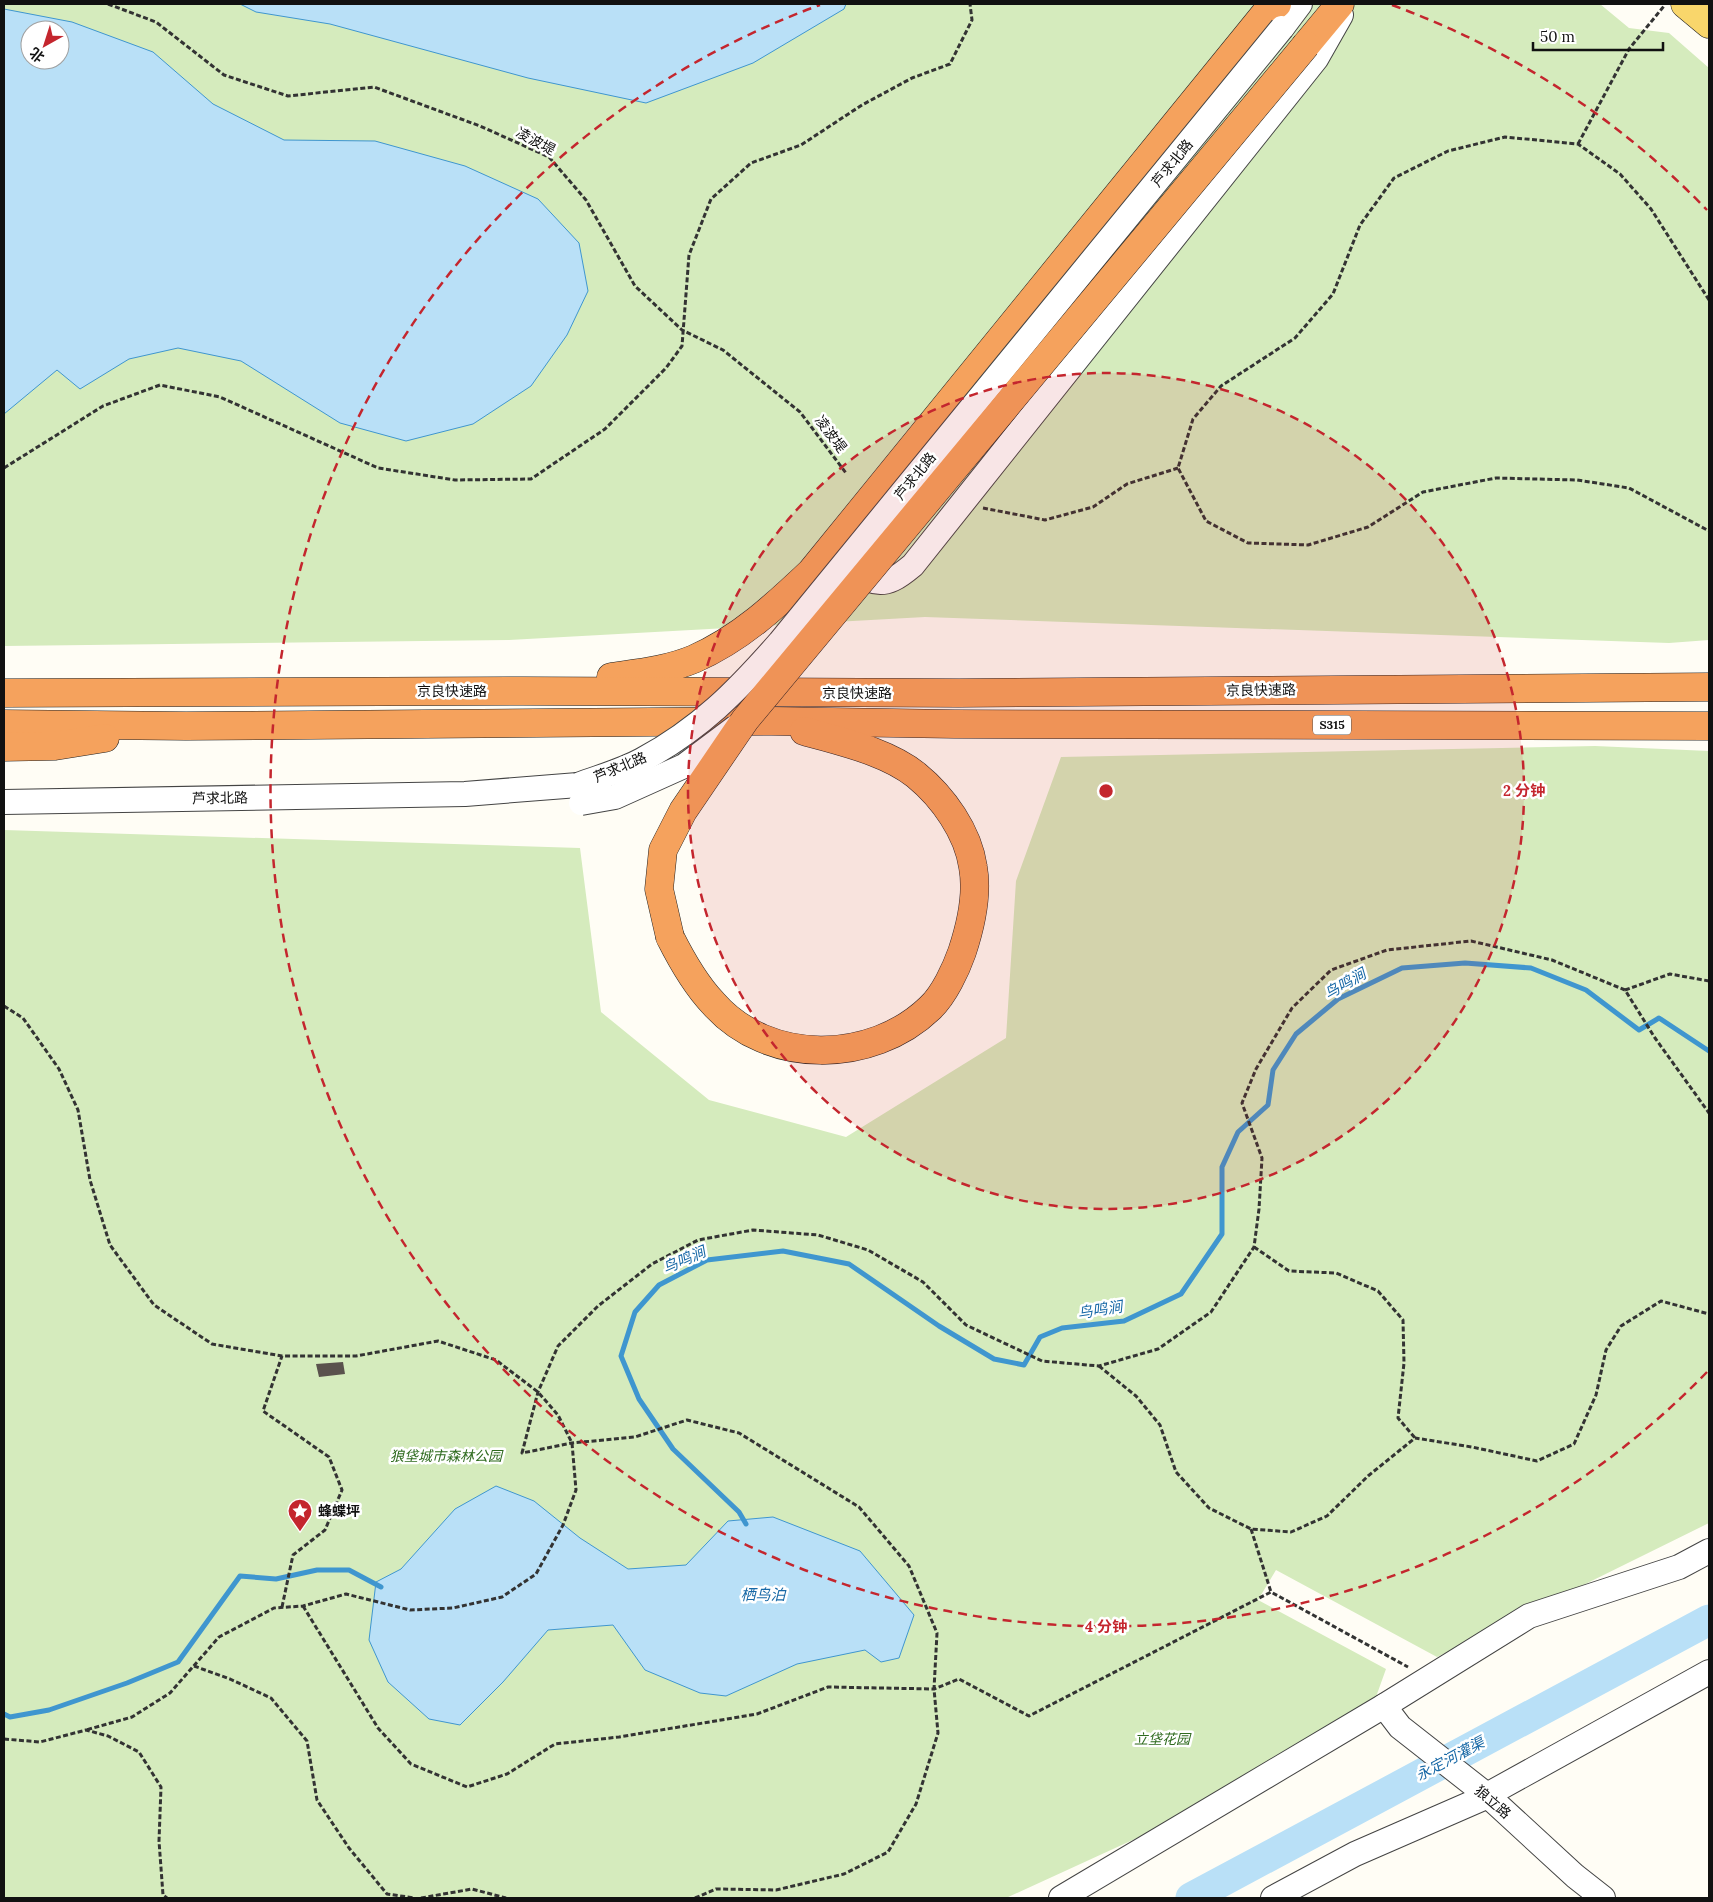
<svg xmlns="http://www.w3.org/2000/svg" width="1713" height="1902" font-family="Lora,'Noto Sans SC',serif">
<style>
.green{fill:#d5ebbd;fill-rule:evenodd}
.water{fill:#b9e0f7;stroke:#3f96cf;fill-rule:evenodd}
.lines{fill:none;stroke-linecap:round;stroke-linejoin:round}
.stream{stroke:#3f96cf;stroke-width:5}
.river{stroke:#b9e0f7;stroke-width:31}
.building{fill:#5a524d}
.minor-casing{stroke:#444;stroke-width:26}
.major-casing{stroke:#222;stroke-width:29}
.highway-casing{stroke:#222;stroke-width:29}
.path{stroke:#333;stroke-width:3;stroke-dasharray:5 2.5;stroke-linecap:butt}
.minor{stroke:#fff;stroke-width:24}
.major{stroke:#f9d66b;stroke-width:28}
.highway{stroke:#f5a25d;stroke-width:28}
.minor-bridge-casing{stroke:#444;stroke-width:26;stroke-linecap:butt}
.highway-bridge-casing{stroke:#222;stroke-width:29;stroke-linecap:butt}
.minor-bridge{stroke:#fff;stroke-width:24}
.highway-bridge{stroke:#f5a25d;stroke-width:28}
.ring{fill:none;stroke:#c4262e;stroke-width:2.5;stroke-dasharray:9 6}
.labels{text-anchor:middle;stroke-width:5;stroke-linejoin:round;paint-order:stroke}
.shield{fill:#fff;stroke:#585858;stroke-width:1}
.shield-label{font-size:12px;font-weight:bold;fill:#111}
.street-label{font-size:14px;fill:#111;stroke:#fff}
.park-label{font-size:14px;font-style:italic;fill:#2f6b1f;stroke:#fff}
.poi-label{font-size:14px;font-weight:bold;fill:#111;stroke:#fff;text-anchor:start}
.water-label{font-size:15px;font-style:italic;fill:#1768a6;stroke:#fff}
.centre{fill:#c4262e;stroke:#fff;stroke-width:2.5}
.ring-label{font-size:15px;text-anchor:middle;font-weight:bold;fill:#c4262e;stroke:#fff;stroke-width:5;stroke-linejoin:round;paint-order:stroke}
</style>
<rect width="100%" height="100%" fill="#fffdf5"/>
<!-- green -->
<g class="green">
<path d="M4,4H1600L1629,28L1669,33L1709,68V640L1669,643L925,617L509,640L4,646ZM30,30H60V60H30Z"/>
<polygon points="1595,746 1709,751 1709,1523 1437,1657 1276,1570 1258,1600 1386,1669 1372,1708 1161,1827 1006,1898 4,1898 4,830 580,848 601,1012 709,1100 846,1137 1006,1038 1016,881 1061,757"/>
</g>
<!-- water -->
<g class="water">
<polygon points="240,4 846,4 844,9 753,63 646,103 528,78 330,24 256,12"/>
<path d="M4,9L72,22L153,52L213,104L284,140L375,141L465,166L538,199L579,243L588,291L567,335L531,386L473,424L406,441L340,423L241,361L178,348L129,359L80,389L57,370L4,414ZM30,30H60V60H30Z"/>
<polygon points="496,1486 534,1501 580,1538 628,1569 686,1565 728,1521 773,1517 860,1551 914,1615 899,1658 881,1662 865,1650 797,1664 726,1696 700,1693 645,1670 613,1625 548,1630 503,1682 460,1725 429,1719 388,1682 369,1640 376,1582 401,1569 455,1509"/>
</g>
<g class="lines">
<!-- stream -->
<g class="stream">
<polyline points="746,1524 739,1512 673,1449 639,1399 621,1356 635,1312 659,1285 707,1260 783,1251 849,1264 939,1326 994,1359 1024,1365 1040,1337 1062,1328 1124,1321 1181,1294 1222,1234 1222,1167 1238,1132 1268,1105 1273,1070 1296,1034 1338,999 1402,968 1465,963 1531,968 1586,990 1639,1030 1659,1018 1709,1051"/>
<polyline points="4,1714 10,1717 49,1710 127,1683 178,1662 240,1576 276,1579 317,1570 349,1570 381,1587"/>
</g>
<!-- river -->
<polyline class="river" points="1191,1898 1709,1620"/>
</g>
<!-- building -->
<polygon class="building" points="343,1362 345,1374 319,1377 316,1364"/>
<g class="lines">
<defs>
<g id="minor">
<polyline points="1282,28 1300,4"/>
<path d="M853,564L855,567C859,571 865,577 870,580C887,587 901,575 913,565L1316,59L1341,15"/>
<polyline points="4,802 465,794 578,785"/>
<polyline points="1384,1706 1400,1727 1488,1796 1575,1876 1603,1898"/>
<polyline points="1487,1795 1709,1672"/>
<polyline points="1061,1898 1384,1706 1529,1616 1679,1567 1709,1551"/>
<polyline points="1273,1898 1355,1854 1488,1796"/>
</g>
<polyline id="major" points="1685,4 1709,24"/>
<g id="highway">
<polyline points="1306,45 1340,4"/>
<path d="M611,677C638,673 668,670 694,659C740,639 775,606 811,572L1264,15L1277,4"/>
<polyline points="4,693 523,691 959,693 1709,687"/>
<polyline points="4,724 186,726 772,721 954,724 1709,726"/>
<polyline points="4,747 55,746 105,738"/>
<path d="M670,937C682,961 695,984 713,1003C768,1066 872,1064 930,1008C944,995 956,969 962,952C971,925 978,895 973,867C968,832 943,797 916,775C886,751 841,742 804,731"/>
</g>
</defs>
<!-- minor casing -->
<use href="#minor" class="minor-casing"/>
<!-- major casing -->
<use href="#major" class="major-casing"/>
<!-- highway casing -->
<use href="#highway" class="highway-casing"/>
<!-- path -->
<g class="path">
<polyline points="108,4 156,22 224,75 288,96 374,87 480,126 549,157 586,200 635,286 682,330 723,350 800,412 846,473"/>
<polyline points="1578,144 1629,49 1664,6"/>
<polyline points="1709,300 1651,209 1620,174 1578,144 1505,137 1448,151 1394,178 1360,225 1333,294 1295,338 1221,386 1193,419 1178,468 1206,521 1248,543 1308,545 1368,527 1423,492 1496,478 1577,480 1629,488 1709,531"/>
<polyline points="4,468 103,406 160,385 220,397 378,468 455,480 531,479 605,429 666,368 682,346 689,255 711,199 751,163 801,145 862,105 912,78 950,64 972,20 970,4"/>
<polyline points="983,508 1045,520 1093,507 1127,484 1178,468"/>
<polyline points="1625,990 1670,974 1709,981"/>
<polyline points="4,1006 23,1018 59,1069 78,1110 90,1180 110,1245 154,1305 212,1344 282,1356 356,1356 438,1341 496,1360 538,1392 558,1415 572,1443 576,1490 563,1525 536,1574 502,1597 453,1608 410,1610 346,1594 303,1606 274,1608 219,1637 170,1693 132,1717 86,1730"/>
<polyline points="1254,1247 1289,1271 1336,1273 1378,1291 1403,1320 1404,1363 1398,1418 1415,1438"/>
<polyline points="1099,1366 1136,1396 1160,1425 1176,1472 1209,1508 1251,1529 1291,1532 1327,1516 1368,1476 1415,1438 1472,1447 1537,1461 1574,1444 1596,1395 1606,1350 1621,1326 1661,1301 1709,1314"/>
<polyline points="1251,1529 1271,1592"/>
<polyline points="303,1606 378,1728 411,1764 467,1787 507,1774 555,1744 619,1737 757,1714 828,1687 934,1689 959,1679 1029,1716 1271,1592 1408,1667"/>
<polyline points="282,1607 293,1555 325,1530 342,1490 329,1457 263,1411 282,1356"/>
<polyline points="194,1666 230,1679 271,1698 307,1741 317,1800 349,1848 387,1894 415,1898"/>
<polyline points="4,1739 40,1742 86,1730 108,1736 139,1752 161,1787 159,1841 163,1895 167,1898"/>
<polyline points="421,1898 472,1889 506,1898"/>
<polyline points="695,1898 716,1889 776,1890 844,1874 888,1852 916,1804 938,1733 934,1689 937,1633 909,1566 859,1507 739,1433 687,1420 635,1437 572,1443 522,1453 538,1392 558,1346 598,1306 652,1264 698,1240 753,1230 818,1235 868,1250 923,1282 966,1325 1042,1361 1099,1366 1158,1349 1211,1312 1254,1247 1259,1209 1262,1158 1242,1103 1256,1069 1292,1008 1331,970 1387,950 1471,941 1552,960 1625,990 1655,1038 1709,1113"/>
</g>
<!-- minor -->
<use href="#minor" class="minor"/>
<!-- major -->
<use href="#major" class="major"/>
<!-- highway -->
<use href="#highway" class="highway"/>
<defs>
<g id="minor-bridge">
<path d="M578,785C599,777 622,771 642,760C700,729 737,691 780,642L1282,28"/>
<polyline points="581,803 615,797 684,766 736,727"/>
</g>
<polyline id="highway-bridge" points="670,937 659,889 663,850 683,811 745,720 1306,45"/>
</defs>
<!-- minor-bridge casing -->
<use href="#minor-bridge" class="minor-bridge-casing"/>
<!-- highway-bridge casing -->
<use href="#highway-bridge" class="highway-bridge-casing"/>
<!-- minor-bridge -->
<use href="#minor-bridge" class="minor-bridge"/>
<!-- highway-bridge -->
<use href="#highway-bridge" class="highway-bridge"/>
</g>
<!-- distance rings -->
<circle cx="1106" cy="791" r="418" fill="#c4262e" fill-opacity=".12"/>
<g class="ring">
<circle cx="1106" cy="791" r="418"/>
<path d="M1707 1372A836 836 0 1 1 820 5M1392 5A836 836 0 0 1 1707 210"/>
</g>
<!-- icons -->
<defs>
<symbol id="sight-pin" viewBox="-11 -11 22 30"><path d="M0 17L-7.5 6A9.5 9.5 0 1 1 7.5 6Z" fill="#c4262e" stroke="#fff"/><path d="M0-6L1.8-2.2L6-1.7L2.9 1.2L3.7 5.4L0 3.3L-3.7 5.4L-2.9 1.2L-6-1.7L-1.8-2.2Z" fill="#fff"/></symbol>
</defs>
<g fill-rule="evenodd">
<use href="#sight-pin" x="286" y="1497" width="28" height="38"/>
</g>
<g class="labels">
<!-- shield labels -->
<rect class="shield" x="1313" y="715.5" width="38" height="19" rx="4"/>
<g class="shield-label">
<text x="1332" y="729">S315</text>
</g>
<!-- street labels -->
<g class="street-label">
<text transform="translate(536 141) rotate(28)" y="5">凌波堤</text>
<text transform="translate(1172 163) rotate(-51)" y="5">芦求北路</text>
<text transform="translate(831 434) rotate(53)" y="5">凌波堤</text>
<text transform="translate(915 476) rotate(-51)" y="5">芦求北路</text>
<text transform="translate(1261 690) rotate(-1)" y="5">京良快速路</text>
<text x="452" y="696">京良快速路</text>
<text x="857" y="698">京良快速路</text>
<text transform="translate(620 767) rotate(-23)" y="5">芦求北路</text>
<text transform="translate(220 798) rotate(-1)" y="5">芦求北路</text>
<text transform="translate(1493 1802) rotate(41)" y="5">狼立路</text>
</g>
<!-- park labels -->
<g class="park-label">
<text x="446" y="1461">狼垡城市森林公园</text>
<text x="1162" y="1744">立垡花园</text>
</g>
<!-- poi labels -->
<g class="poi-label">
<text x="318" y="1516">蜂蝶坪</text>
</g>
<!-- water labels -->
<g class="water-label">
<text transform="translate(1345 984) rotate(-30)" y="5">鸟鸣涧</text>
<text transform="translate(684 1260) rotate(-24)" y="5">鸟鸣涧</text>
<text transform="translate(1100 1310) rotate(-9)" y="5">鸟鸣涧</text>
<text x="763" y="1600">栖鸟泊</text>
<text transform="translate(1450 1759) rotate(-28)" y="5">永定河灌渠</text>
</g>
</g>
<circle cx="1106" cy="791" r="8" class="centre"/>
<g class="ring-label">
<text x="1524" y="796">2 分钟</text>
<text x="1106" y="1632">4 分钟</text>
</g>
<!-- border -->
<rect width="1713" height="1902" fill="none" stroke="#111111" stroke-width="10"/>
<!-- north arrow -->
<g transform="translate(45 45) rotate(219)"><circle r="24" fill="#ffffff" stroke="#a0a0a0"/>
<path d="M0-4L9 19L0 12L-9 19Z" fill="#c4262e"/>
<text y="-8" font-size="14" font-weight="bold" text-anchor="middle" fill="#111111">北</text>
</g>
<!-- scale -->
<path d="M1533 42v8h130v-8" fill="none" stroke="#111111" stroke-width="2.5"/>
<text x="1540" y="42" font-size="15" fill="#111111" stroke="#ffffff" stroke-width="4" paint-order="stroke">50 m</text>
</svg>
